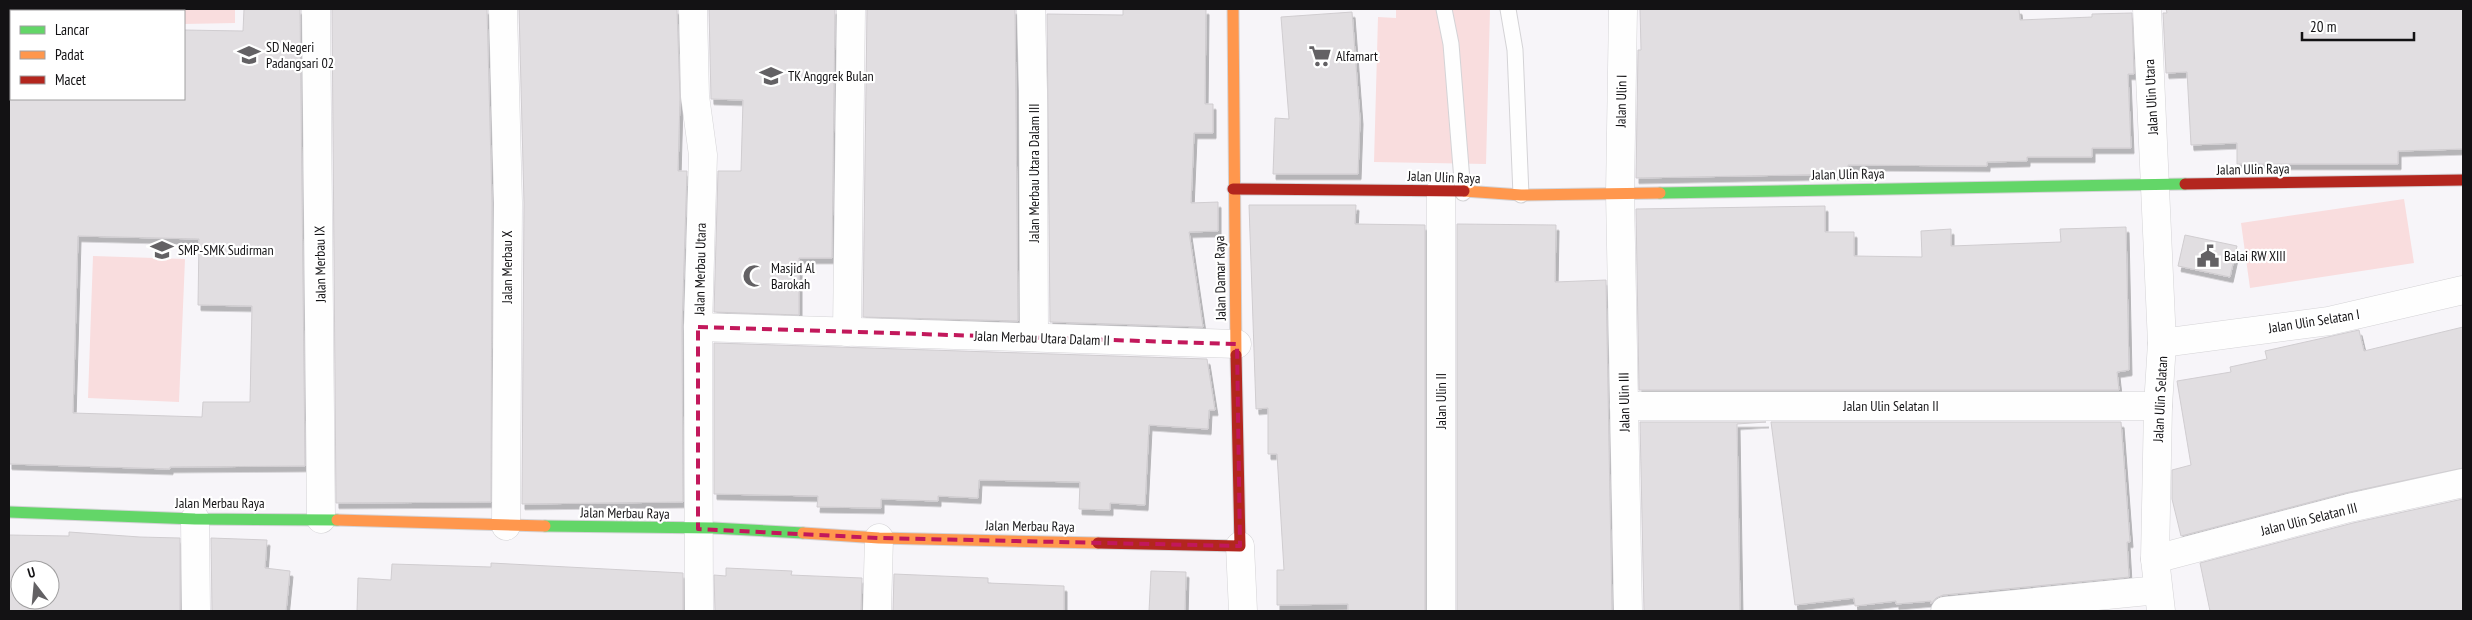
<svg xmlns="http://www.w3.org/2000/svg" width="2472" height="620" font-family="'PT Sans Narrow',sans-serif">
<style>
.green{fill:#f9ddde}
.building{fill:#e1dee1;stroke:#d0cdd0;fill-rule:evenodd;filter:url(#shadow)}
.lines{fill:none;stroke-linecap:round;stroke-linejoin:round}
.lane-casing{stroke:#d4d3d6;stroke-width:17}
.street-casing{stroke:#d4d3d6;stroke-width:29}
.fast-casing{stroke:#d4d3d6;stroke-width:13}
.slow-casing{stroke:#d4d3d6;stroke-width:13}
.jam-casing{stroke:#d4d3d6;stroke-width:13}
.lane{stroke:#fefefe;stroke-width:15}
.street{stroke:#fefefe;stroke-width:28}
.fast{stroke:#63d668;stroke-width:11}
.slow{stroke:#ff974d;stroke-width:11}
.jam{stroke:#b3261e;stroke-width:11}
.marked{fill:none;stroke:#c2185b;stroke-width:4;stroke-dasharray:10 6;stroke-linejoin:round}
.labels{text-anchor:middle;stroke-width:4.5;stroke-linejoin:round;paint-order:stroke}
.poi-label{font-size:14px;fill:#131214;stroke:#fff;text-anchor:start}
.street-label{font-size:14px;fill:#131214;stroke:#fff}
</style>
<defs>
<filter id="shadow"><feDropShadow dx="3" dy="5.5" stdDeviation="0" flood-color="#0004"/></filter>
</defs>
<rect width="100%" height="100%" fill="#f7f5f9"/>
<!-- green -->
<g class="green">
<polygon points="56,9 235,9 235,23 184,24 184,11 56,11"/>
<polygon points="1396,9 1490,9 1486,164 1374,162 1378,17 1396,18"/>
<polygon points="2404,199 2414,263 2250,288 2241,223"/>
<polygon points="93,256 185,259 179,402 88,398"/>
</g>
<!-- building -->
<g class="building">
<path d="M244,9H300L305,466L170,467V469L9,464V98L184,99V30L243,31ZM78,236L199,239L198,305L252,306L250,402H203L202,417L73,413Z"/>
<polygon points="332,9 487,9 492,203 491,502 336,503"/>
<polygon points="519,9 677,9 680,98 678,171 687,171 682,327 683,502 522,504 524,203"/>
<polygon points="709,9 835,9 832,258 799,258 799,315 714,312 718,171 741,171 743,100 711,99"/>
<polygon points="867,9 1015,9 1018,321 863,317"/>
<polygon points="1123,9 1206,9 1205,104 1213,104 1213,133 1194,133 1191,203 1218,202 1218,231 1189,232 1203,327 1050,322 1047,14 1123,15"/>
<polygon points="1640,9 2019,9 2020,20 2092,17 2092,14 2132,13 2134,74 2128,74 2131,148 2092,148 2092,157 2027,157 2027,161 1987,162 1987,166 1848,165 1848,174 1636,178 1638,50 1641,50"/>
<polygon points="2166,9 2463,9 2463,149 2398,151 2398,164 2237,164 2237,143 2191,145 2187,72 2166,73 2163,13 2167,13"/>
<polygon points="1352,12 1360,119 1358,174 1273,174 1275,118 1289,119 1281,17"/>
<polygon points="1249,205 1356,205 1355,224 1425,225 1425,611 1348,611 1348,604 1277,605 1277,570 1284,570 1277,454 1268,454 1268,408 1256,409"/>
<polygon points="1825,206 1825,232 1854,232 1854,256 1922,257 1921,231 1951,229 1951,246 2061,242 2060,229 2126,227 2129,370 2117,372 2119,390 1639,390 1636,209"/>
<polygon points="1457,224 1556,225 1555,282 1606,280 1612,611 1457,611"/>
<polygon points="2185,235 2237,246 2230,277 2178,266"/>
<polygon points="2463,327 2463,468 2345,493 2181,536 2172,499 2172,470 2191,465 2177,381 2231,372 2230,367 2267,359 2265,351 2359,330 2364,351"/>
<polygon points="714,343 1207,359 1215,410 1209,410 1208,429 1149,425 1145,505 1110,503 1110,510 1079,509 1080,482 979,480 978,498 938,496 938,501 881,499 881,508 817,507 818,496 714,494"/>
<polygon points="1640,422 1766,422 1737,424 1740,611 1644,611"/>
<polygon points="1771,422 2121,422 2130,542 2127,542 2129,577 1943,595 1936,598 1931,604 1931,601 1896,604 1896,601 1855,606 1854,598 1795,605"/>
<polygon points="2463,499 2463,611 2210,611 2200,563 2353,523"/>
<path d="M69,532L140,537L180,538V611H9V535L69,536ZM20,570H50V600H20Z"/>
<polygon points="211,538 267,540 265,568 290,571 286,611 212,611"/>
<polygon points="491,563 683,573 683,611 357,611 358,578 391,580 392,564 491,567"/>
<polygon points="726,568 792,571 791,575 862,578 861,611 715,611 714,575 726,576"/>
<polygon points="1151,571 1186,572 1185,611 1149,611"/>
<polygon points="894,574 988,578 988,583 1064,586 1064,611 893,611"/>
</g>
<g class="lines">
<defs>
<g id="lane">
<polyline points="1444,9 1451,44 1463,193"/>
<polyline points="1508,9 1515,50 1521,195"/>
</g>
<g id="street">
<polyline points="316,9 321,519"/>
<polyline points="503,9 508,203 506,526"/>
<polyline points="693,9 695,96 703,155 698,327 699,611"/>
<polyline points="1031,9 1033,91 1034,337"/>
<polyline points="1623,9 1620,193 1628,611"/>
<polyline points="2147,9 2162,343 2158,406 2155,559 2161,611"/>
<polyline points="1441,190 1441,611"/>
<polyline points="698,327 1237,344"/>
<polyline points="847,332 851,9"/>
<polyline points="2162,343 2329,321 2463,290"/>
<polyline points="1624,406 2158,406"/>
<polyline points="195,519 196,611"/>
<polyline points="1240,546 1243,611"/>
<polyline points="2155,559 2349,508 2463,483"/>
<polyline points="877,611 879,538"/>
<polyline points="1945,611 2158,590"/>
</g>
<g id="fast">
<polyline points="1660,193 2185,184"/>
<polyline points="9,512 195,519 337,520"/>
<polyline points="545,526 713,528 803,533"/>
</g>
<g id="slow">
<polyline points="1233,9 1236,355"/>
<polyline points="1464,191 1521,195 1660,193"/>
<polyline points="337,520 545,526"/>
<polyline points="803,533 879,538 1098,543"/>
</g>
<g id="jam">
<polyline points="2185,184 2463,180"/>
<polyline points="1233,189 1464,191"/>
<polyline points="1098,543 1240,546 1236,355"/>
</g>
</defs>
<!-- lane casing -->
<use href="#lane" class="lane-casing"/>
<!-- street casing -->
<use href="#street" class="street-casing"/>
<!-- fast casing -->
<use href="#fast" class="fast-casing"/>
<!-- slow casing -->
<use href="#slow" class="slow-casing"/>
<!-- jam casing -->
<use href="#jam" class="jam-casing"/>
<!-- lane -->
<use href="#lane" class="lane"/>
<!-- street -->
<use href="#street" class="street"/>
<!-- fast -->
<use href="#fast" class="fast"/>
<!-- slow -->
<use href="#slow" class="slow"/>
<!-- jam -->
<use href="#jam" class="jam"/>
</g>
<!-- marked area -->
<path class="marked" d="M698,327L1237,344L1240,546L879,538L698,529Z"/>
<!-- icons -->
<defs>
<symbol id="school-bare" viewBox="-9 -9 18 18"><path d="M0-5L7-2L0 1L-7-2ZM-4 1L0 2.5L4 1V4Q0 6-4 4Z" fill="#636164" stroke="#fff" stroke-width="2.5" paint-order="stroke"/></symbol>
<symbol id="supermarket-bare" viewBox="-9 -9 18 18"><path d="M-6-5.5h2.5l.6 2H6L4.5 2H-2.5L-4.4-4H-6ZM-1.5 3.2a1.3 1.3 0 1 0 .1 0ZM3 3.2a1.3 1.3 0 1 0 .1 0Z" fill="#636164" stroke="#fff" stroke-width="2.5" paint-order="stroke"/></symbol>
<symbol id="civic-bare" viewBox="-9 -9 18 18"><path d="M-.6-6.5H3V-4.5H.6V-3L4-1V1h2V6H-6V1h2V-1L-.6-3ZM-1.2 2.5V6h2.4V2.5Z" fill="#636164" stroke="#fff" stroke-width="2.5" paint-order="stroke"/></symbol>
<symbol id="mosque-bare" viewBox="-9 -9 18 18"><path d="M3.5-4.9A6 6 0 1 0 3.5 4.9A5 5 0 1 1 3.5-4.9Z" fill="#636164" stroke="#fff" stroke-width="2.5" paint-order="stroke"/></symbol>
</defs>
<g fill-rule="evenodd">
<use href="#school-bare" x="233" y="39" width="32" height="32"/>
<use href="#supermarket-bare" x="1304" y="40" width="32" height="32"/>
<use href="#school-bare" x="755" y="60" width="32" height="32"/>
<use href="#school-bare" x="146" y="234" width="32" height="32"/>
<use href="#civic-bare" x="2192" y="240" width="32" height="32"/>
<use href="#mosque-bare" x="738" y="260" width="32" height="32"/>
</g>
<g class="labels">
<!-- poi labels -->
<g class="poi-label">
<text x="266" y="52">SD Negeri<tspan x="266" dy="16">Padangsari 02</tspan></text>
<text x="1336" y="61">Alfamart</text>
<text x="788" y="81">TK Anggrek Bulan</text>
<text x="178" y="255">SMP-SMK Sudirman</text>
<text x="2224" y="261">Balai RW XIII</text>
<text x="771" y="273">Masjid Al<tspan x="771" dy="16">Barokah</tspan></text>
</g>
<!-- street labels -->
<g class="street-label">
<text transform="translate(2151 97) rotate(-93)" y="5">Jalan Ulin Utara</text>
<text transform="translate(1621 101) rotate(-89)" y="5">Jalan Ulin I</text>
<text transform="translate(2253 169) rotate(-1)" y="5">Jalan Ulin Raya</text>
<text transform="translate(1034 173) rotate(-90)" y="5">Jalan Merbau Utara Dalam III</text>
<text transform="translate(1848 174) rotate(-1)" y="5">Jalan Ulin Raya</text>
<text transform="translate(1444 177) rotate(2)" y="5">Jalan Ulin Raya</text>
<text transform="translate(320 264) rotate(-91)" y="5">Jalan Merbau IX</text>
<text transform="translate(507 267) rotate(-90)" y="5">Jalan Merbau X</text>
<text transform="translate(700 269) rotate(-89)" y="5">Jalan Merbau Utara</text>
<text transform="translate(1220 278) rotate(-91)" y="5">Jalan Damar Raya</text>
<text transform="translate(2314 321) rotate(-9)" y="5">Jalan Ulin Selatan I</text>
<text transform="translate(1042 338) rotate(2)" y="5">Jalan Merbau Utara Dalam II</text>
<text transform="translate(2160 399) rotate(-87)" y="5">Jalan Ulin Selatan</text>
<text transform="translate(1441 401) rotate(-90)" y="5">Jalan Ulin II</text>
<text transform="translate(1624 402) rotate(-91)" y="5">Jalan Ulin III</text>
<text x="1891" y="411">Jalan Ulin Selatan II</text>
<text x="220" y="508">Jalan Merbau Raya</text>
<text transform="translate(625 513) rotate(1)" y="5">Jalan Merbau Raya</text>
<text transform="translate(2309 519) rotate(-14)" y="5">Jalan Ulin Selatan III</text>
<text transform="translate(1030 526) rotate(1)" y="5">Jalan Merbau Raya</text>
</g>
</g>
<!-- border -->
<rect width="2472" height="620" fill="none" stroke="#131214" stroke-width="20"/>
<!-- legend -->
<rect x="10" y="10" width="175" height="90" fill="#ffffff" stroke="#a1a0a1"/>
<rect x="20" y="26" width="25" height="8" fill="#63d668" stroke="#a1a0a1"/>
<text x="55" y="35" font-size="15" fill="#131214">Lancar</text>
<rect x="20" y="51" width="25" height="8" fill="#ff974d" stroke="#a1a0a1"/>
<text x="55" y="60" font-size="15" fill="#131214">Padat</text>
<rect x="20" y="76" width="25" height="8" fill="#b3261e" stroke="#a1a0a1"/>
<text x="55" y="85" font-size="15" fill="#131214">Macet</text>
<!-- north arrow -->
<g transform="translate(35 585) rotate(344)"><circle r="24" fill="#ffffff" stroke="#a1a0a1"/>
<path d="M0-4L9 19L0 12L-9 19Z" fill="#636164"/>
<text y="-8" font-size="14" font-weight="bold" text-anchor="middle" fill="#131214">U</text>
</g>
<!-- scale -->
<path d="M2302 32v8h112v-8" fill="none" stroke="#131214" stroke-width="2.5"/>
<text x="2310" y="32" font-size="15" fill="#131214" stroke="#ffffff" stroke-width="4" paint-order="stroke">20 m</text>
</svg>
